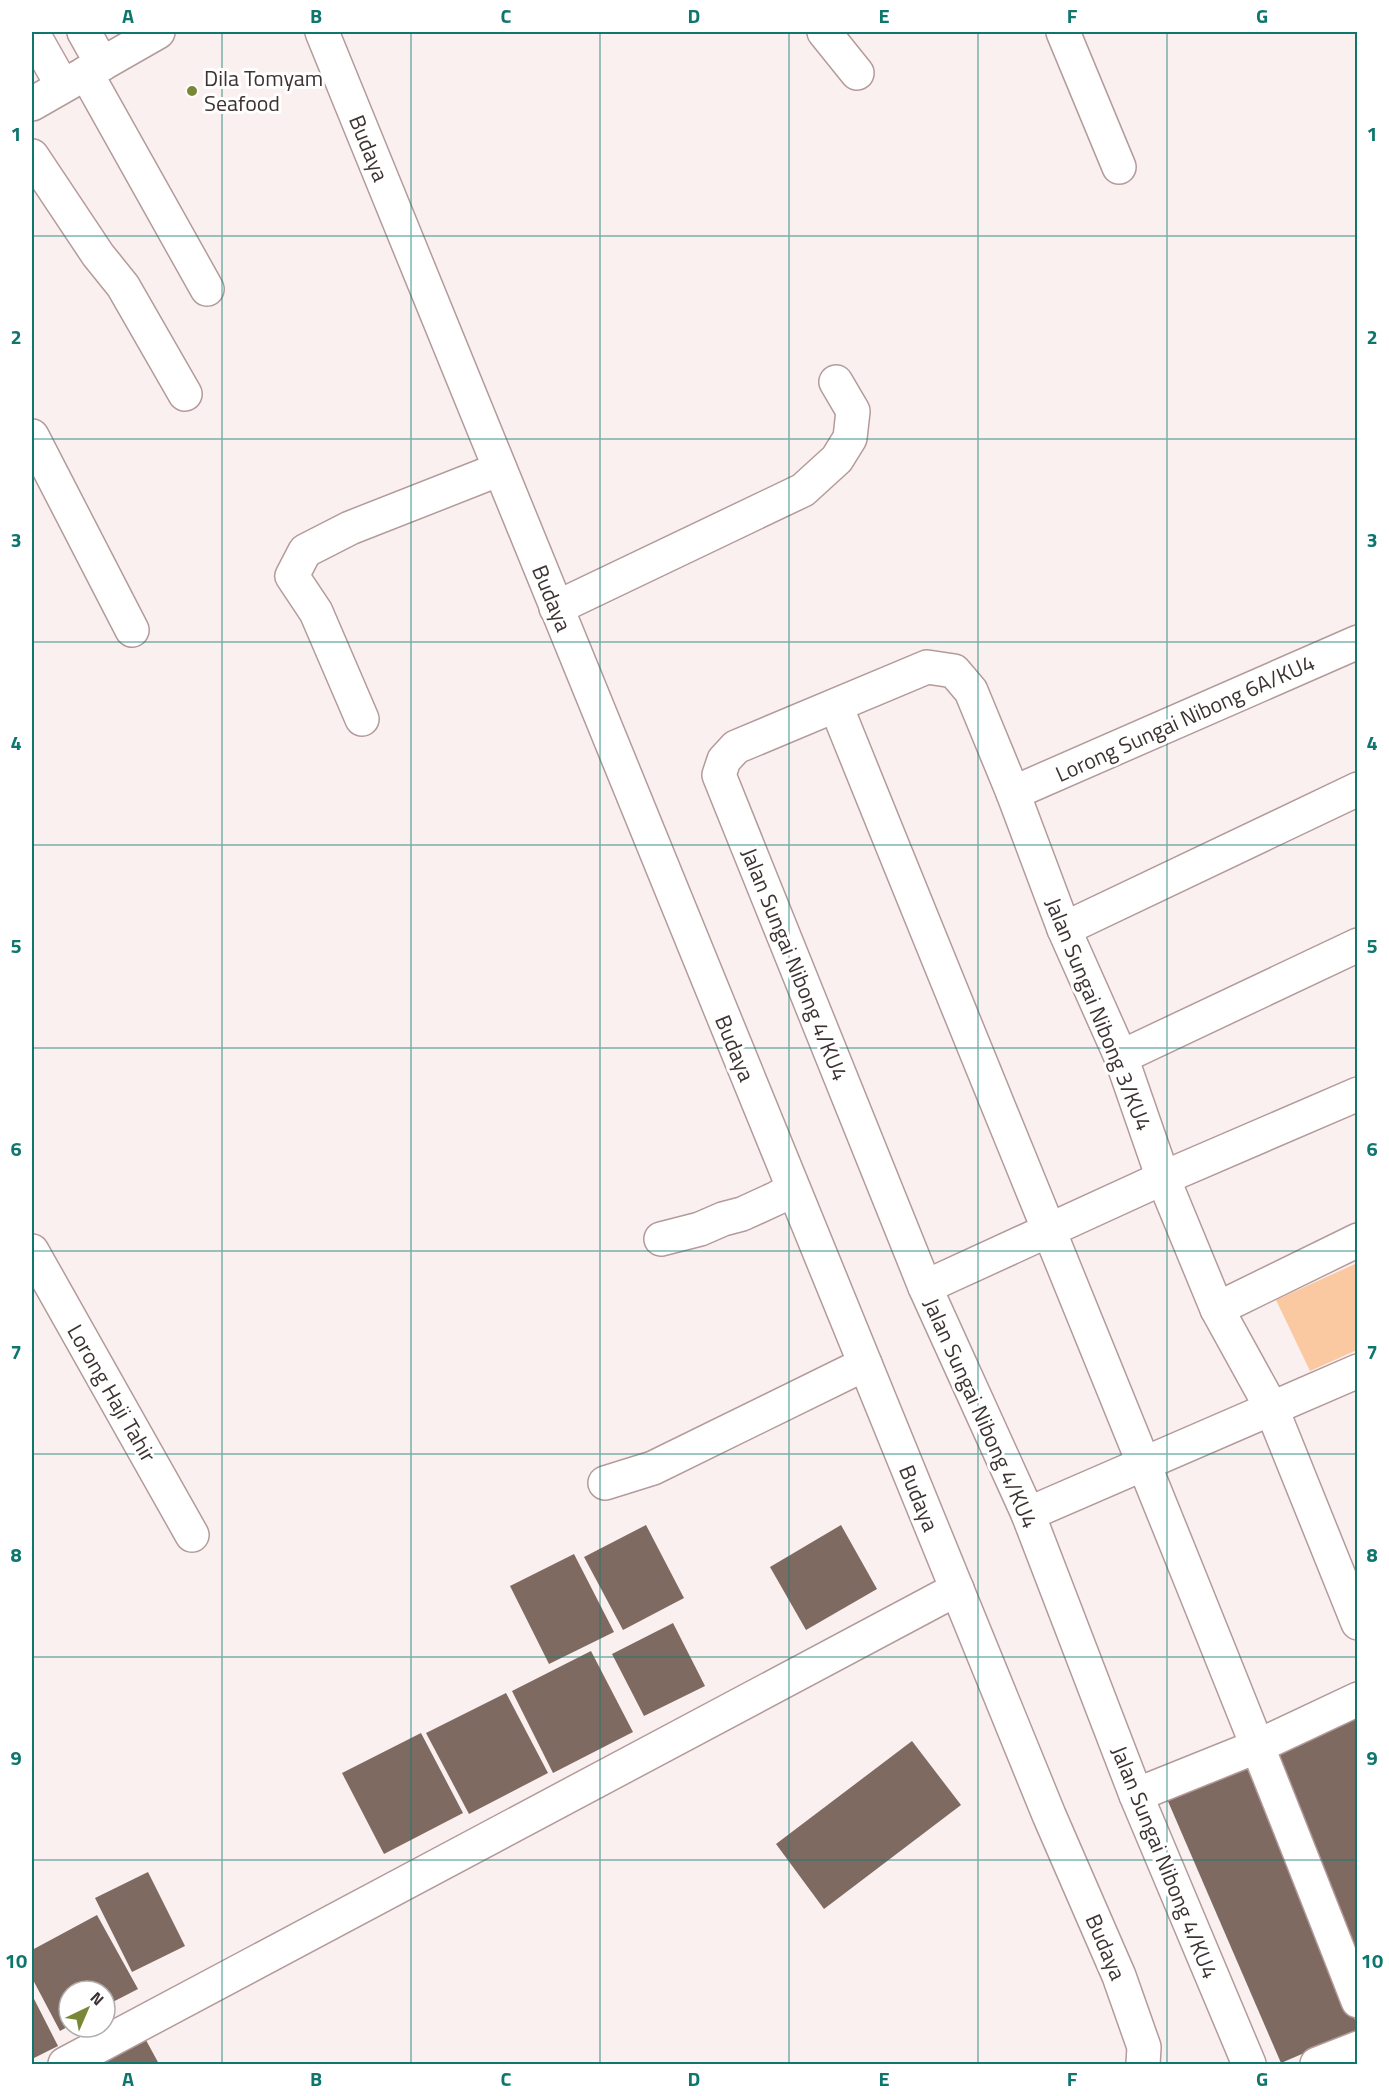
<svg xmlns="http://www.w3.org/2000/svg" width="1389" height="2096" font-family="'Titillium Web',sans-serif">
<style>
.green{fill:#fbc9a1}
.building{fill:#7f6a62}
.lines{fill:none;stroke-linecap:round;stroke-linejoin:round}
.minor-casing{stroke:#b49b9a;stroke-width:36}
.minor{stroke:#fff;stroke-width:33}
.grid{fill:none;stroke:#0f766e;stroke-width:1.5;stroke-opacity:0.55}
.poi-dot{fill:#798837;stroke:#fff;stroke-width:2}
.labels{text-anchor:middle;stroke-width:6;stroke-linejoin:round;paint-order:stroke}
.poi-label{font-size:22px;fill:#3d3332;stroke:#fff;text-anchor:start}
.street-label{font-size:22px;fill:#3d3332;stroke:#fff}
.neatline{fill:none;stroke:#0f766e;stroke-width:2}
.grid-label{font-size:20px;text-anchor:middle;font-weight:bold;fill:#0f766e}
</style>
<rect width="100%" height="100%" fill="#fbf0f0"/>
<!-- green -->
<polygon class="green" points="1357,1263 1357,1350 1310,1371 1276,1300"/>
<!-- building -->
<g class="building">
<polygon points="646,1525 684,1598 623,1630 584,1557"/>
<polygon points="841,1525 877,1589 806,1630 770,1567"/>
<polygon points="574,1554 614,1632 549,1664 510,1586"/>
<polygon points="673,1623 705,1686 644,1716 612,1654"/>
<polygon points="591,1651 633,1732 553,1773 512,1691"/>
<polygon points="506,1693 548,1773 469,1814 426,1733"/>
<polygon points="1358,1715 1358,1964 1272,1748"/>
<polygon points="421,1733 463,1813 384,1854 342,1773"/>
<polygon points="912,1741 961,1805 824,1909 776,1844"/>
<polygon points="1246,1766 1358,2027 1358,2030 1281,2063 1167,1799"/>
<polygon points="148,1872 185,1946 132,1972 95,1898"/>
<polygon points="97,1915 138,1989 105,2006 105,1991 69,1991 69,2026 60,2031 32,1978 32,1950"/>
<polygon points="32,1995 58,2046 32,2059"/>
<polygon points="141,2031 159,2064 80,2064"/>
</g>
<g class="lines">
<defs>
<g id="minor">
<polyline points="32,32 62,85"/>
<polyline points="84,32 102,64"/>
<polyline points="322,32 1049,1815 1119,1976 1144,2047 1143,2064"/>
<polyline points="824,32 857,73"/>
<polyline points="1063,32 1119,167"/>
<polyline points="86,73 207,289"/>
<polyline points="32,104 158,32"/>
<polyline points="32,156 98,255 123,286 185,394"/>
<polyline points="32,436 132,630"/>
<polyline points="556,608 803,490 837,459 850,438 853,411 836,382"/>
<path d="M836,706C1010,1138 1189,1568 1358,2001"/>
<polyline points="362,719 316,612 292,576 305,551 350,528 500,469"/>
<polyline points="1013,793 1358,642"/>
<polyline points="1064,929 1358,789"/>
<polyline points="1121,1057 1358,945"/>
<polyline points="661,1239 700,1229 723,1219 742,1214 777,1198 793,1189"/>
<polyline points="32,1251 192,1535"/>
<polyline points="925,1287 1163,1178 1358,1094"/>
<polyline points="1217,1309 1358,1240"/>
<polyline points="605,1483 653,1468 865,1364"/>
<polyline points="1028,1514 1358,1371"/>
<polyline points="1136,1795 1258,1746 1358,1699"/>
<polyline points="65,2064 957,1589"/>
<polyline points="1249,2064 1136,1795 1028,1514 925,1287 719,775 724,760 736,747 927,667 954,671 971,691 1013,793 1064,929 1121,1057 1163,1178 1217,1309 1271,1407 1358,1623"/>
<polyline points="1317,2064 1358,2048"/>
</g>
</defs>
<!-- minor casing -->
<use href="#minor" class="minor-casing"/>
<!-- minor -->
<use href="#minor" class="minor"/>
</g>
<!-- grid -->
<path class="grid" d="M222,32V2064M411,32V2064M600,32V2064M789,32V2064M978,32V2064M1167,32V2064M32,236H1358M32,439H1358M32,642H1358M32,845H1358M32,1048H1358M32,1251H1358M32,1454H1358M32,1657H1358M32,1860H1358"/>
<!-- markers -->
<circle class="poi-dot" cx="192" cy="91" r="6"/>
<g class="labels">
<!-- poi labels -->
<g class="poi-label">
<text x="204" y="86">Dila Tomyam<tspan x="204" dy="25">Seafood</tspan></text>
</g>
<!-- street labels -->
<g class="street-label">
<text transform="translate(369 148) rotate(68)" y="8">Budaya</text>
<text transform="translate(552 598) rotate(68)" y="8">Budaya</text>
<text transform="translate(1185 718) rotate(-24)" y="8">Lorong Sungai Nibong 6A/KU4</text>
<text transform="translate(795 964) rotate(68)" y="8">Jalan Sungai Nibong 4/KU4</text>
<text transform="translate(1099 1014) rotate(68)" y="8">Jalan Sungai Nibong 3/KU4</text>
<text transform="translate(735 1048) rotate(68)" y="8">Budaya</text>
<text transform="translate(112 1393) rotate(60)" y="8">Lorong Haji Tahir</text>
<text transform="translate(981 1413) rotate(66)" y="8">Jalan Sungai Nibong 4/KU4</text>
<text transform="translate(919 1498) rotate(68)" y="8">Budaya</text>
<text transform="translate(1165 1862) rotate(68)" y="8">Jalan Sungai Nibong 4/KU4</text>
<text transform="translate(1106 1947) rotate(67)" y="8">Budaya</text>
</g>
</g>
<!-- border -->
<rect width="1389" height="2096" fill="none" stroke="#ffffff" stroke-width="66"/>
<!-- north arrow -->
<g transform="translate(87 2009) rotate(44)"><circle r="28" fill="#ffffff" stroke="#b1adad" stroke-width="1.5"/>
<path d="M0-4.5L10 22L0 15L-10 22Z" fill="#798837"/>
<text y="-9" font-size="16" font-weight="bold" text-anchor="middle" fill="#3d3332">N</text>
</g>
<rect x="33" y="33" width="1323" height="2030" class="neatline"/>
<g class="grid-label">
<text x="128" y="23">A</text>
<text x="316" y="23">B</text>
<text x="506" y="23">C</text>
<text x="694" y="23">D</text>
<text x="884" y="23">E</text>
<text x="1072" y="23">F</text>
<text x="1262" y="23">G</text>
<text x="16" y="141">1</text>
<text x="1372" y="141">1</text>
<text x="16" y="344">2</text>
<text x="1372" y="344">2</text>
<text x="16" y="547">3</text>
<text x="1372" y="547">3</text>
<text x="16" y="750">4</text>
<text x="1372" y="750">4</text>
<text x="16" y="953">5</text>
<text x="1372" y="953">5</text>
<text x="16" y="1156">6</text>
<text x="1372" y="1156">6</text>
<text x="16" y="1359">7</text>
<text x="1372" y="1359">7</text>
<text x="16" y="1562">8</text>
<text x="1372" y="1562">8</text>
<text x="16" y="1765">9</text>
<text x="1372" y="1765">9</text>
<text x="16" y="1968">10</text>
<text x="1372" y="1968">10</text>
<text x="128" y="2086">A</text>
<text x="316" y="2086">B</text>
<text x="506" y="2086">C</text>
<text x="694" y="2086">D</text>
<text x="884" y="2086">E</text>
<text x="1072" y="2086">F</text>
<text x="1262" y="2086">G</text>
</g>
</svg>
